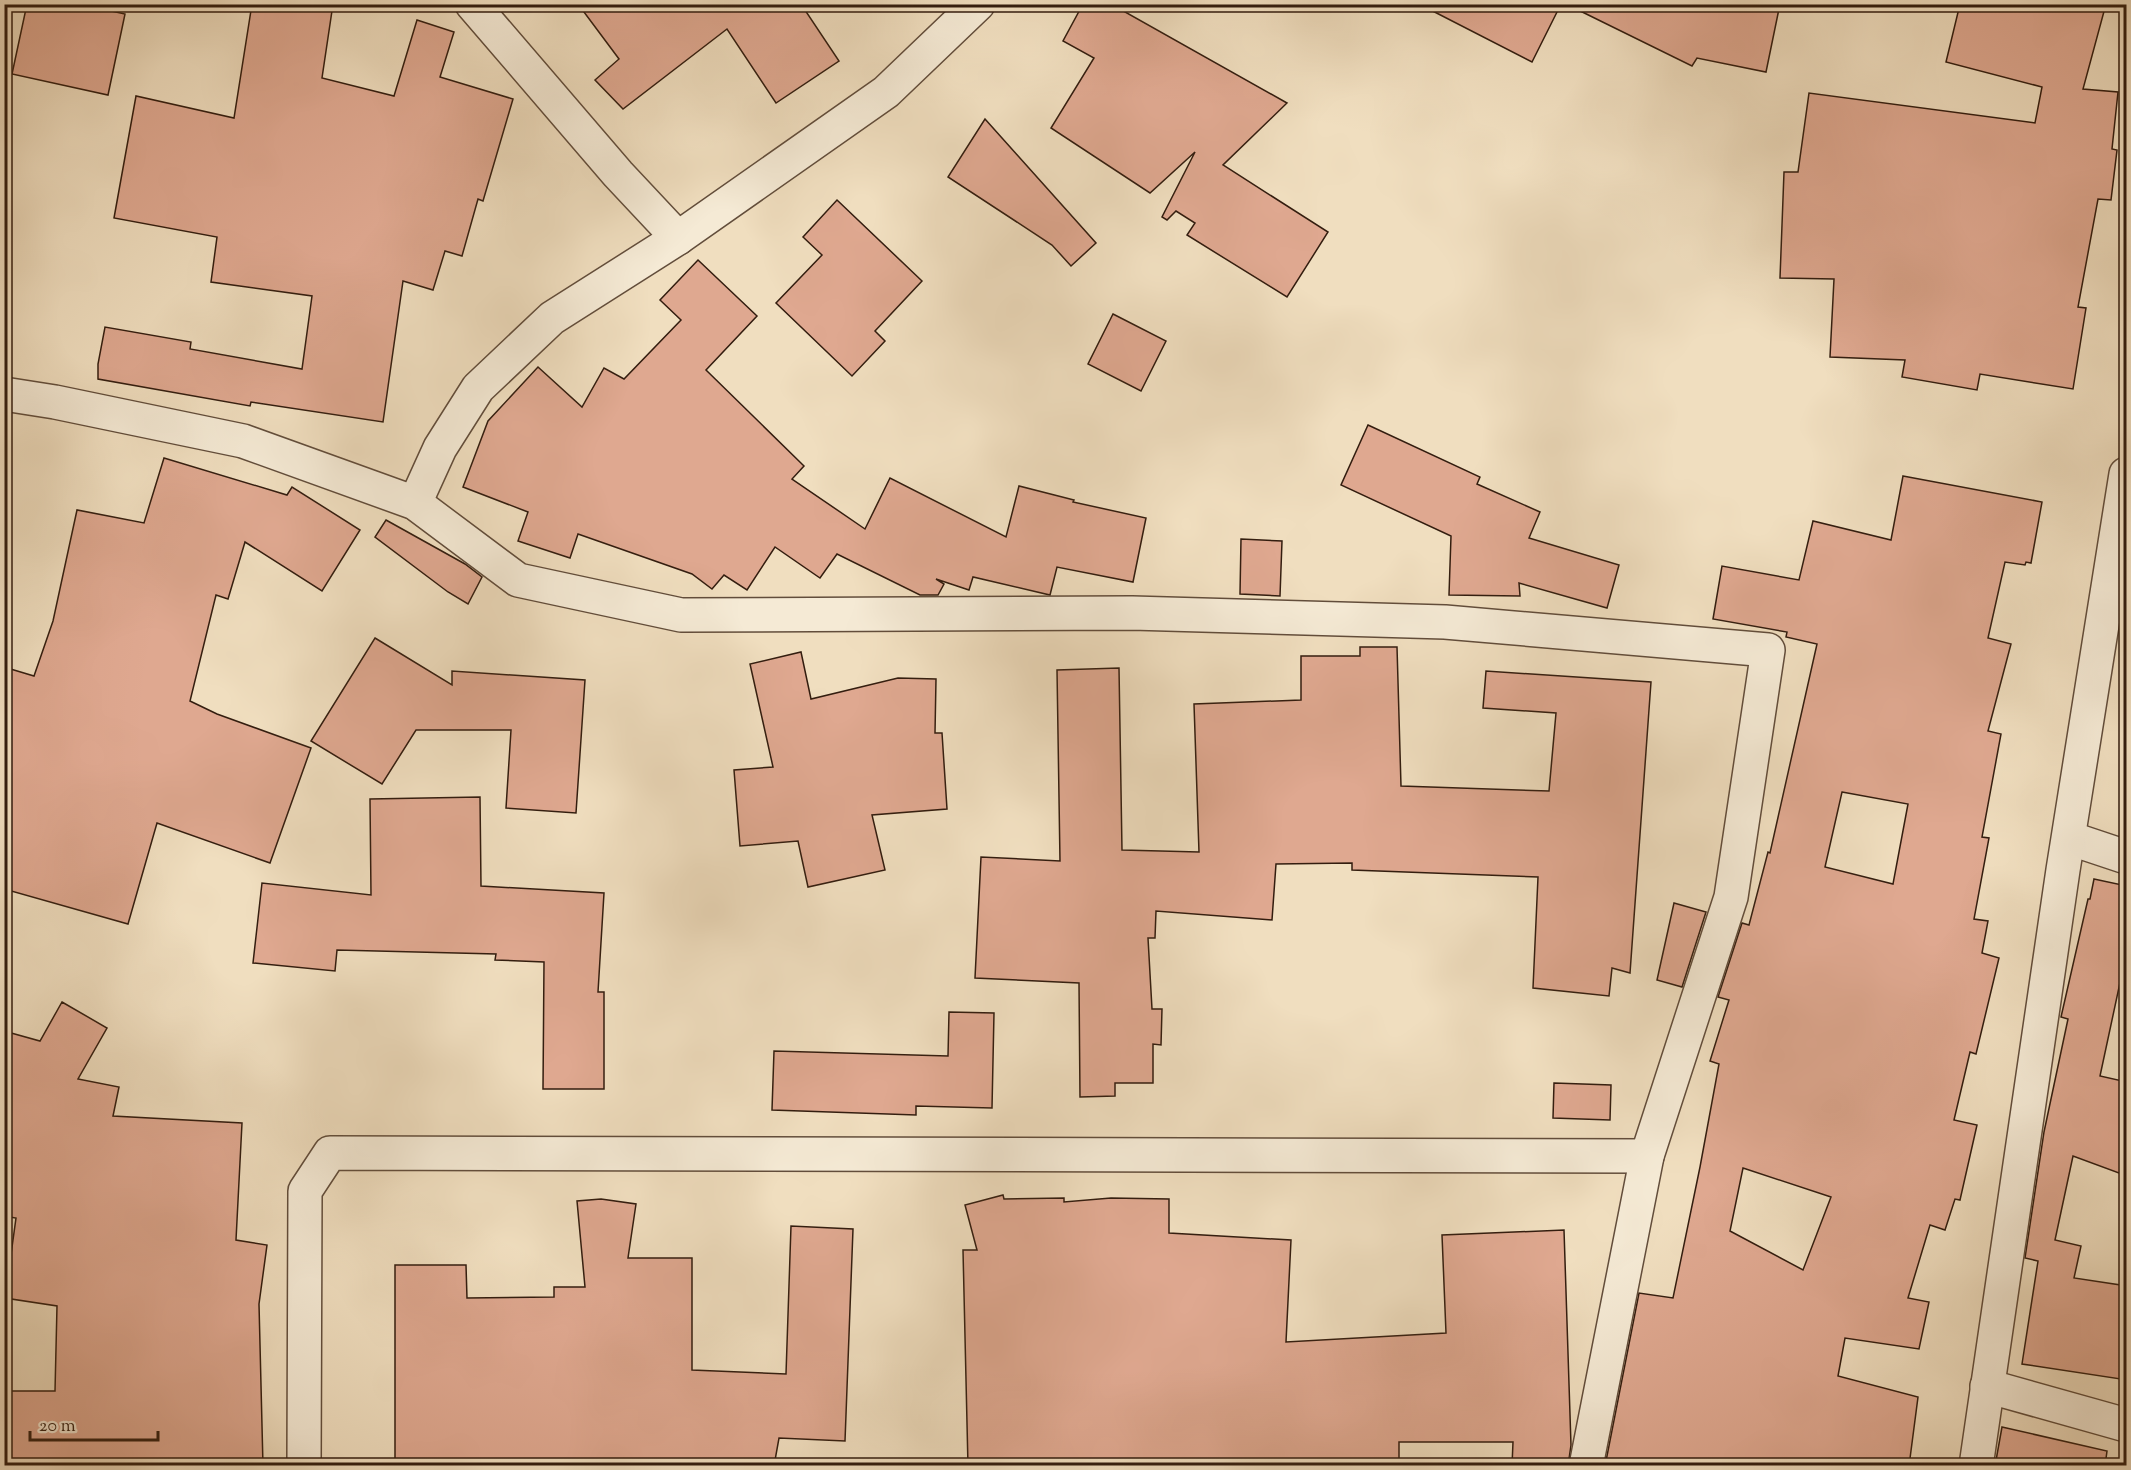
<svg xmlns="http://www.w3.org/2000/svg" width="2131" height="1470" font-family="'Sorts Mill Goudy',serif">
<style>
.building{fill:#dfa890;stroke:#331d0f;stroke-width:1.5;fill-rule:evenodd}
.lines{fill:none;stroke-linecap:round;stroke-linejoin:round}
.minor-casing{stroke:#624d3b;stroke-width:36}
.minor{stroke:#f5ead5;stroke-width:33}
</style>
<rect width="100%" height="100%" fill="#f0debf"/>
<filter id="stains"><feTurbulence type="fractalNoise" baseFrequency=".00333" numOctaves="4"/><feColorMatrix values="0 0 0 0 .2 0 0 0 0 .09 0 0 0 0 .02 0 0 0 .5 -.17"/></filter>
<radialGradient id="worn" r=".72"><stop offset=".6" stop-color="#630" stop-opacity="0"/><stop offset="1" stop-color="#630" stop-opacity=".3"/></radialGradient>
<!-- building -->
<g class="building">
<polygon points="27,4 80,4 125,14 108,95 12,74"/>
<polygon points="252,4 333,4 322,78 394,96 417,20 454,32 440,77 513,99 483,201 478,199 462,256 445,251 433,290 403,281 383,422 251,402 250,406 98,379 98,364 105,327 191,342 190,349 302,369 312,296 211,282 217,237 114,218 136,96 234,118"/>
<polygon points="578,4 801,4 839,61 776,103 727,29 623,109 595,80 619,59"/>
<polygon points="1083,4 1111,4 1287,103 1223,165 1328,232 1287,297 1187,235 1195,223 1176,211 1167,220 1162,217 1195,152 1150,193 1051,128 1094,58 1063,41"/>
<polygon points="1419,4 1561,4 1532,62"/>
<polygon points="1566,4 1780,4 1766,72 1697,58 1692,66"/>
<polygon points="1960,4 2106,4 2083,89 2118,92 2112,149 2117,150 2111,200 2098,199 2078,307 2086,308 2073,389 1980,374 1977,390 1902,377 1905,360 1830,357 1834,279 1780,278 1784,172 1798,172 1809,93 2035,123 2042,87 1946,62"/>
<polygon points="985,119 1096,243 1071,266 1052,245 948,177"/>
<polygon points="837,200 922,281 875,331 885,341 852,376 776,303 822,255 803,237"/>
<polygon points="698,260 757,316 706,370 804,466 792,479 865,529 890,478 1006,537 1019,486 1074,500 1073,502 1146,518 1133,582 1057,567 1050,595 973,577 969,590 936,579 944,584 938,595 920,595 837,554 820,578 775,547 747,590 724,575 712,589 692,574 578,534 570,558 518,541 528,512 463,487 488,421 538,367 582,407 604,368 624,379 681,320 660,300"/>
<polygon points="1113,314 1166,341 1141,391 1088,364"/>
<polygon points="1368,425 1480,477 1477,484 1540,512 1529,538 1619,565 1607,608 1519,583 1520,596 1449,595 1451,536 1341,485"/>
<polygon points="164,458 287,495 292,487 360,530 322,591 245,542 228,599 216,595 190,701 217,714 311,748 270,863 157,823 128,924 4,889 4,667 34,676 53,621 77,510 144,523"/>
<path d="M1903,476L2042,502L2031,563L2026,562L2025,565L2005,562L1988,638L2011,644L1988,731L2001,734L1982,837L1989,838L1974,919L1988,921L1982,953L1999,958L1976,1054L1970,1052L1954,1120L1977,1125L1960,1200L1955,1199L1945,1230L1930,1225L1908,1298L1929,1302L1919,1349L1845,1338L1838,1376L1918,1397L1909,1466H1605L1639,1293L1673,1298L1700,1167L1719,1064L1710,1061L1729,1000L1718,997L1742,923L1749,925L1768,852L1770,853L1817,644L1786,637L1787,632L1713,619L1722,566L1799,580L1813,521L1891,540ZM1842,792L1908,804L1893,884L1825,867ZM1743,1168L1831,1197L1803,1270L1730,1231Z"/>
<polygon points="386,520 465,564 482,577 468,604 448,592 375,537"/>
<polygon points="1241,539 1282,541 1280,596 1240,594"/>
<polygon points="375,638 452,685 452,671 585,680 576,813 506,808 511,730 416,730 382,784 311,741"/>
<polygon points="1360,647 1397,647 1401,786 1549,791 1556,713 1483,708 1486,671 1651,682 1630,973 1612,968 1609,996 1533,988 1538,877 1352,870 1352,863 1276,864 1272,920 1156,911 1155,938 1148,938 1152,1009 1162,1009 1161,1045 1153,1044 1153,1083 1115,1083 1115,1096 1080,1097 1079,983 975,978 981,857 1060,861 1057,670 1119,668 1122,850 1199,852 1194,704 1301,700 1301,656 1360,656"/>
<polygon points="801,652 811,699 898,678 936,679 935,733 942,733 947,809 872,815 885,870 808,887 798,841 740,846 734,770 773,767 750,664"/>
<polygon points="480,797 481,886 604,893 598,992 604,992 604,1089 543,1089 544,962 495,960 496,954 337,950 335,971 253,963 262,883 371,895 370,799"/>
<polygon points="2094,879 2127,886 2127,950 2100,1076 2127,1082 2127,1176 2073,1156 2055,1240 2081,1246 2074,1278 2127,1286 2127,1380 2022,1364 2038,1261 2025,1258 2044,1132 2068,1019 2061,1017 2088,899 2090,899"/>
<polygon points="1674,903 1706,912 1682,987 1657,980"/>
<polygon points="62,1002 107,1028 78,1079 119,1087 113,1116 242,1123 236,1240 267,1245 259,1304 263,1466 4,1466 4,1391 55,1391 57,1306 5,1298 16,1218 4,1216 4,1031 40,1041"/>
<polygon points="949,1012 994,1013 992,1108 916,1106 916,1115 772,1110 774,1051 948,1056"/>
<polygon points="1554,1083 1611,1085 1610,1120 1553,1118"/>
<polygon points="1003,1195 1004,1199 1064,1198 1064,1202 1111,1198 1169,1199 1169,1233 1291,1240 1286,1342 1446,1333 1442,1235 1564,1230 1571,1445 1568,1466 1512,1466 1513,1442 1399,1442 1399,1466 968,1466 963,1250 977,1250 965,1205"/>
<polygon points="601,1199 636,1204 628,1258 692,1258 692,1370 786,1374 791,1226 853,1229 845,1441 779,1438 774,1466 395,1466 395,1265 466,1265 467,1298 554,1297 554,1287 585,1287 577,1201"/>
<polygon points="2002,1427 2107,1451 2105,1466 1995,1466"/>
</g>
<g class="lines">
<defs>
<g id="minor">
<polyline points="472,4 618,174 678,238"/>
<polyline points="4,394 55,402 243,441 415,503 518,580 681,615 1132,613 1445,622 1768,650 1731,897 1647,1156 1586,1466"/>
<polyline points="415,503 440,448 478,388 552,318 678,238 886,92 978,4"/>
<polyline points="2069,838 2126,857"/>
<polyline points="1987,1386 2126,1425"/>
<polyline points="304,1466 305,1191 330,1153 1647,1156"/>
<polyline points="1976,1466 2063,870 2126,474"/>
</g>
</defs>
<!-- minor casing -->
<use href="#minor" class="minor-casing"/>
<!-- minor -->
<use href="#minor" class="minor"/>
</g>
<!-- margin -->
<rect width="2131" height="1470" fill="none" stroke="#f0debf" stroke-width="24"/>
<rect x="6" y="6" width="2119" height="1458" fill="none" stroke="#331d0f" stroke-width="3"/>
<rect x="12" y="12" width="2107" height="1446" fill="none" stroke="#331d0f" stroke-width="1.5"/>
<!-- scale -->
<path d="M30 1431v9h128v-9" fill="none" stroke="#331d0f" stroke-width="3"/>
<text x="39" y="1431" font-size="18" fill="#331d0f" stroke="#f5ead5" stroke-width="4.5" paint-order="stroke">20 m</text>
<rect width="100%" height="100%" filter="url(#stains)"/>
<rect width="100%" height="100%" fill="url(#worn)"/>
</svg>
